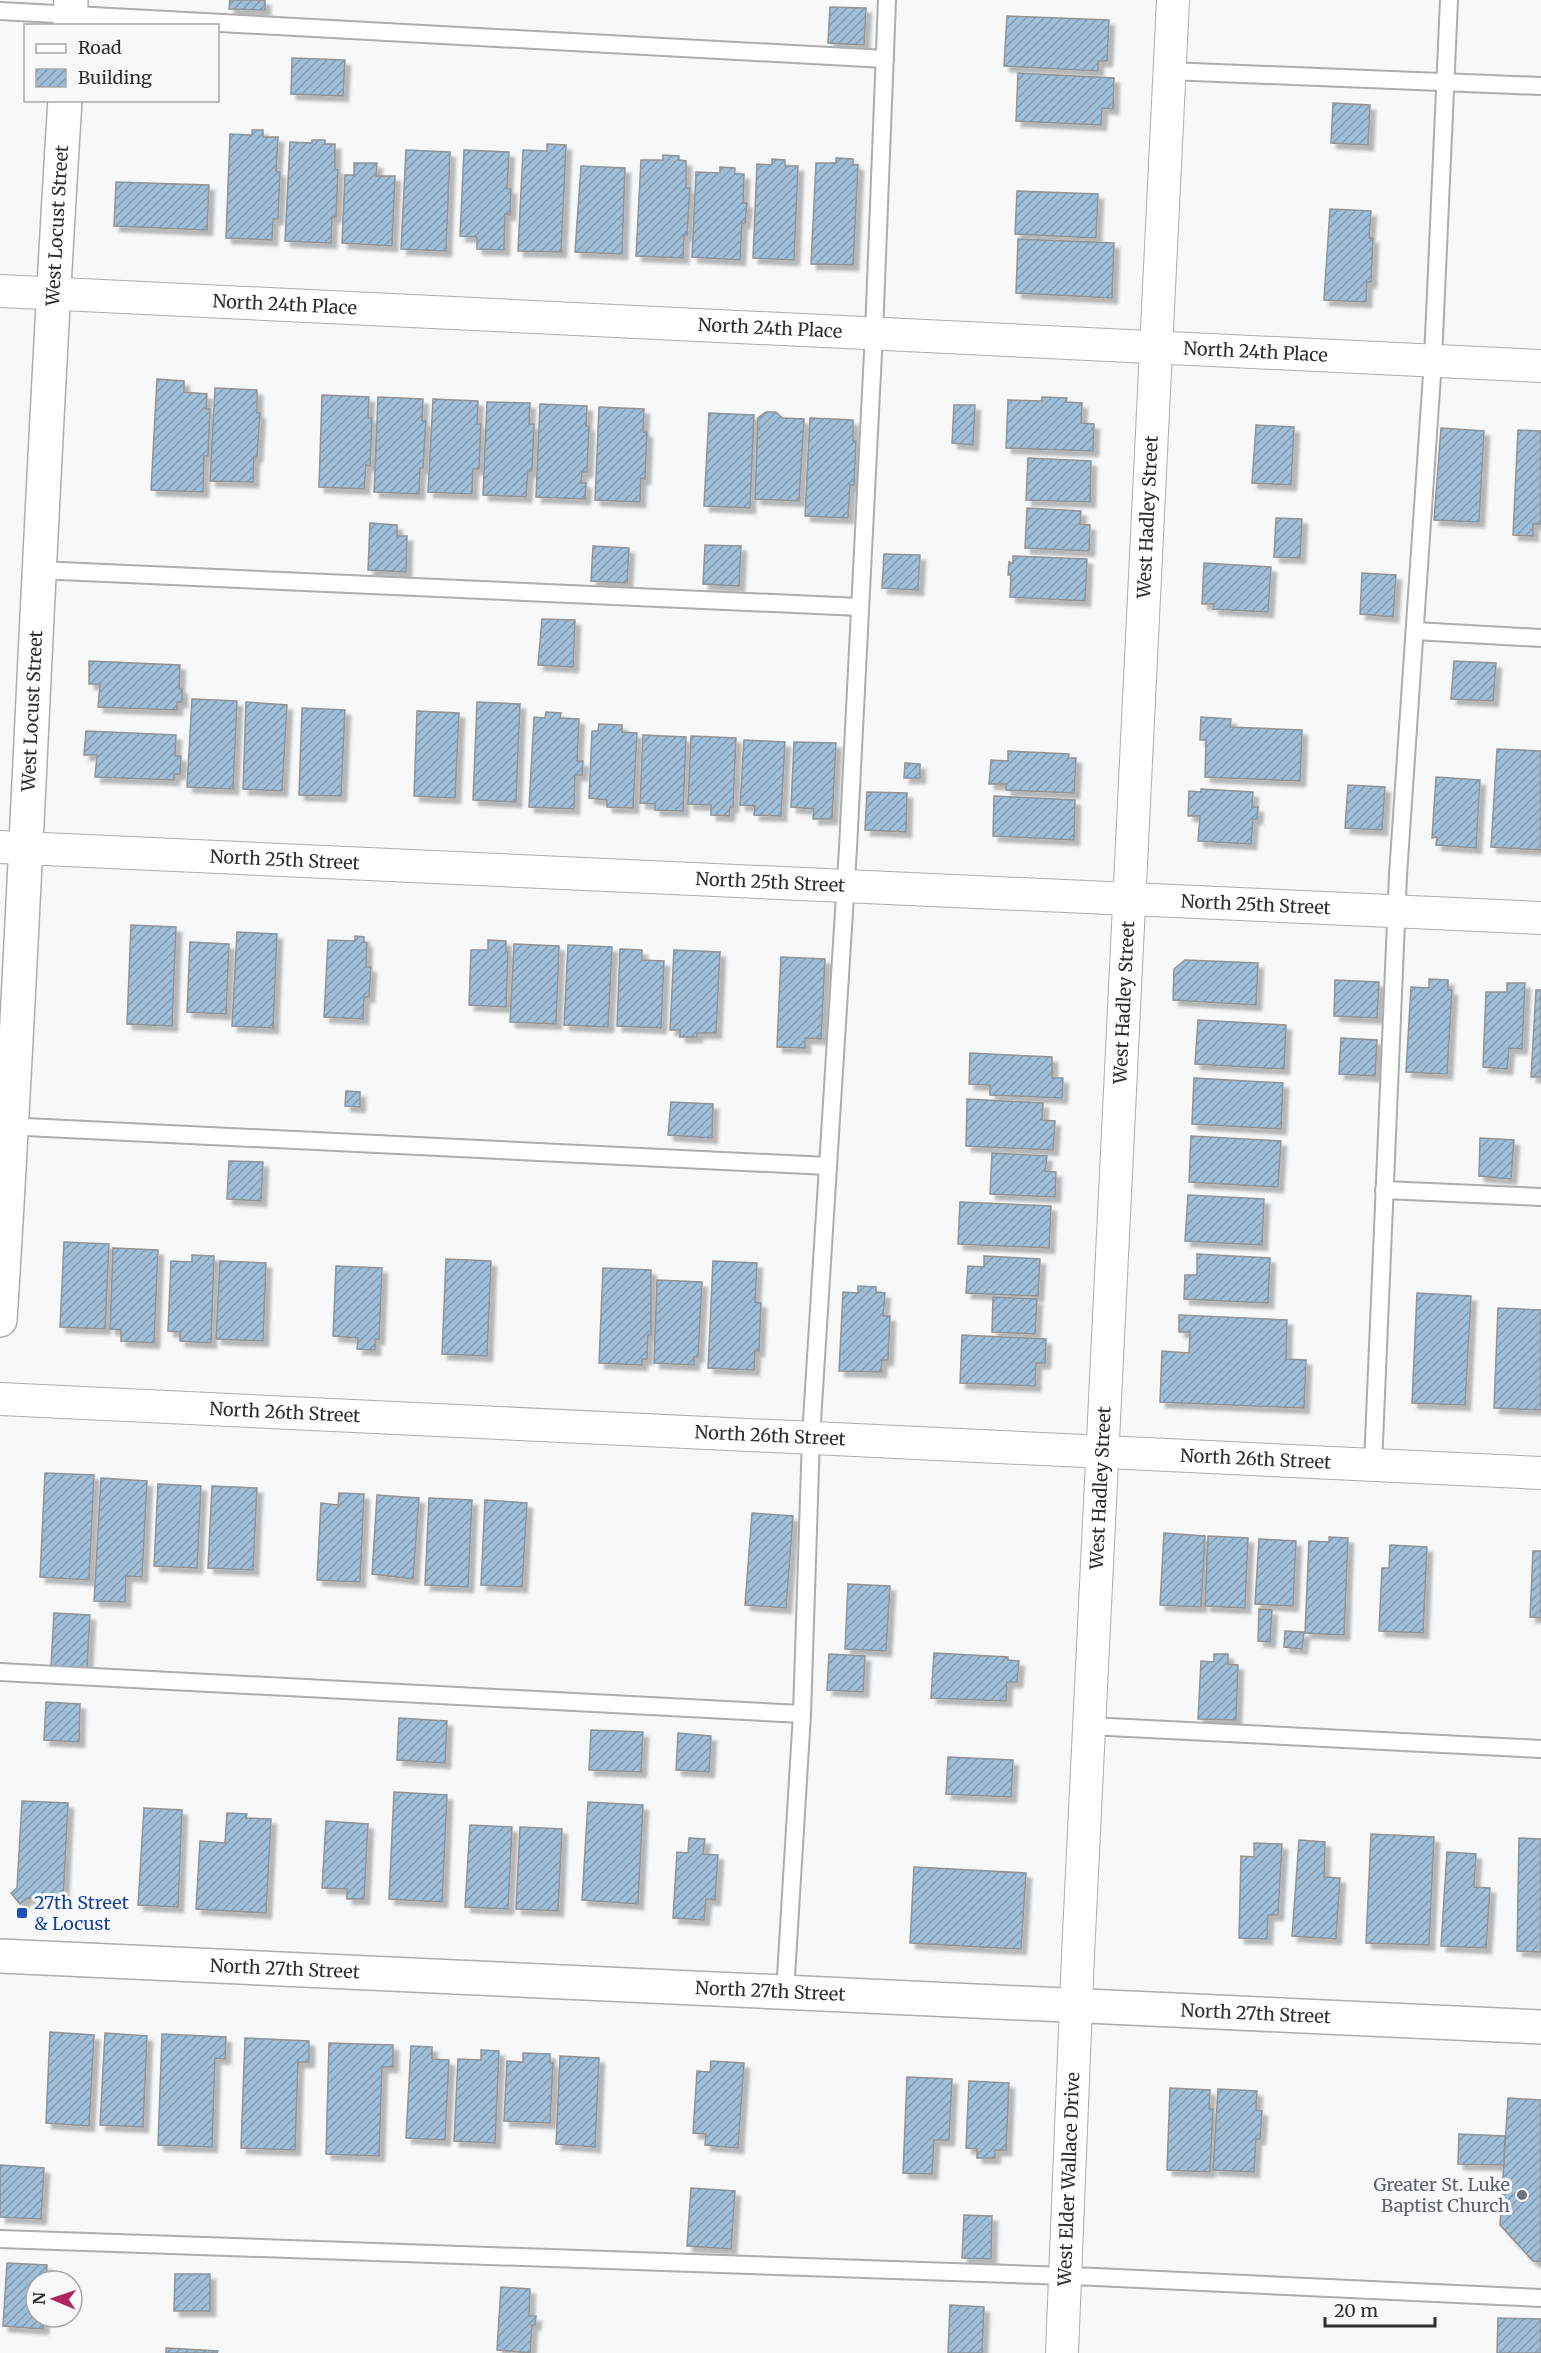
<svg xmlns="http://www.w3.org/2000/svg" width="1541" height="2353" font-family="Merriweather,serif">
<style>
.building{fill:url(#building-hatch);stroke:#929395;stroke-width:1.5;filter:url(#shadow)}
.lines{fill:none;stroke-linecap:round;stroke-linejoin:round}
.lane-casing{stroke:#abadae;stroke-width:20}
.street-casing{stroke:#abadae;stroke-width:34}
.secondary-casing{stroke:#abadae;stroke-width:36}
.lane{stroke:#fff;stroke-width:16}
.street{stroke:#fff;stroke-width:32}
.secondary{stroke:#fff;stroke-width:33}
.transit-dot{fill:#1a4fb4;stroke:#f6f8f9;stroke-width:2}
.worship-dot{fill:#6b7280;stroke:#f6f8f9;stroke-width:2}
.labels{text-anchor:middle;stroke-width:6;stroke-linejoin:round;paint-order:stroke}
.street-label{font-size:18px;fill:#2d2e2e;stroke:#f6f8f9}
.transit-label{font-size:18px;fill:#164399;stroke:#f6f8f9;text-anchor:start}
.worship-label{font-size:18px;fill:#5b616d;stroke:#f6f8f9;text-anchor:end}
</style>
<defs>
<pattern id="building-hatch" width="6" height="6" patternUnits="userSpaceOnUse" patternTransform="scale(1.5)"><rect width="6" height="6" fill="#9fbed8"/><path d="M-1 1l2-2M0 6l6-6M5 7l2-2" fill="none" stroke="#829bb0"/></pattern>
<filter id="shadow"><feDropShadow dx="5.5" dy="5.5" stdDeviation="1.5" flood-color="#0004"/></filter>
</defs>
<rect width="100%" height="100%" fill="#f6f8f9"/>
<!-- building -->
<g class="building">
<polygon points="230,0 265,0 265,10 229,9"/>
<polygon points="830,7 866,8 864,45 828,43"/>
<polygon points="1007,16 1109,20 1107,61 1098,61 1098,71 1004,66"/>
<polygon points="292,58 345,60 343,96 291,94"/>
<polygon points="1018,73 1114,78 1113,109 1102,108 1101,125 1016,121"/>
<polygon points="1333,103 1370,105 1368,145 1331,143"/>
<polygon points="252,130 263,130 263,137 278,137 276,171 280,172 278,219 273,219 272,240 226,238 230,134 252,135"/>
<polygon points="312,140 325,140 325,144 335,144 335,169 338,170 336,217 332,217 331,243 285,241 290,142 312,143"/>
<polygon points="547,144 566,145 561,252 518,251 523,150 547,151"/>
<polygon points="406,150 450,152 446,251 401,249"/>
<polygon points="464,150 509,152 507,189 511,189 510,215 505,214 504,250 477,249 477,237 460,236"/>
<polygon points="663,155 679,156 679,160 686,161 686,188 690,188 687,235 684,235 683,258 636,256 641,160 663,160"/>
<polygon points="836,158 853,159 853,165 858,165 853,265 811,264 816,163 836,163"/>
<polygon points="772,159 785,160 785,166 798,166 794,260 753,258 757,164 772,165"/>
<polygon points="354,163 377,163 376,176 395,176 392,246 342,243 345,175 354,175"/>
<polygon points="581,166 625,168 622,254 575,252"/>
<polygon points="720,167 735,168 735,174 744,174 743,203 747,203 745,223 742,223 740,260 692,257 696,172 720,173"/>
<polygon points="116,182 209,185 207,230 114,226"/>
<polygon points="1017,191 1098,194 1096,238 1015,234"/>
<polygon points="1330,209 1371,211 1369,238 1373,238 1371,282 1367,282 1366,302 1324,300"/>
<polygon points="1018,239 1114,243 1112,298 1016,293"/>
<polygon points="157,379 184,381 184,392 207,394 206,409 210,409 208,456 204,456 203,492 151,490"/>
<polygon points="215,388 257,390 257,413 260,413 257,457 254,457 253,482 210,481"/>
<polygon points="322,395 369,397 368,418 372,418 370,466 366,465 364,489 319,487"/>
<polygon points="378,397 423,399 422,421 426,421 423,468 420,468 419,494 374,492"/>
<polygon points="1042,397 1067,398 1066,402 1082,403 1081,423 1094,424 1093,451 1006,448 1008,400 1042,401"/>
<polygon points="433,399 478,401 477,424 481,424 479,469 473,469 472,494 428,492"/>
<polygon points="487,402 530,403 529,424 534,424 532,471 528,471 526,497 483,495"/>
<polygon points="540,404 587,406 586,426 589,426 587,472 582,472 581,483 586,483 585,499 536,497"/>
<polygon points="954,405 975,405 973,445 952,443"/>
<polygon points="599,407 644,409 643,432 647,432 645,479 641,478 640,502 595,500"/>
<polygon points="766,412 776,412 782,418 804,419 799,501 755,499 758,418"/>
<polygon points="709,413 754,415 750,508 704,506"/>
<polygon points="810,418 853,420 853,441 856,441 854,485 850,485 848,518 805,516"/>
<polygon points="1256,425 1294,427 1291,485 1252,483"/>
<polygon points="1441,428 1484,431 1479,522 1434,520"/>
<polygon points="1518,430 1541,431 1541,524 1533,524 1533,536 1513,535"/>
<polygon points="1028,458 1091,461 1090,502 1026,500"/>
<polygon points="1027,508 1081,511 1080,524 1090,525 1089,551 1025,548"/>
<polygon points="1276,518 1302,519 1300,558 1274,557"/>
<polygon points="370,523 397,525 397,536 407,536 406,572 368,570"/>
<polygon points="705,545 741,546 739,586 703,584"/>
<polygon points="593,546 629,548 627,583 591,581"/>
<polygon points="884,554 920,555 918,590 882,588"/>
<polygon points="1013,556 1087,559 1085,601 1010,597 1011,575 1008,575 1009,562 1013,563"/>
<polygon points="1204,563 1271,567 1268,612 1213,609 1214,604 1202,604"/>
<polygon points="1362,573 1396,575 1393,617 1360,614"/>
<polygon points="542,619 575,620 573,667 538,665"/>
<polygon points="89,661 180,665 179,689 182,689 182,702 177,702 177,710 98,707 100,684 89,684"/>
<polygon points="1454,661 1496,663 1493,701 1451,699"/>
<polygon points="192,699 237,701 233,789 187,787"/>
<polygon points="246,702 287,705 282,791 243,789"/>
<polygon points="477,702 520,704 516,802 473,800"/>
<polygon points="302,708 345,710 341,796 299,795"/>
<polygon points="417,711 459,713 455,798 414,796"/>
<polygon points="546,712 561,713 560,718 579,719 577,761 583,761 582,775 575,775 574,809 529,807 534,717 545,718"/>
<polygon points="1201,717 1231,719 1230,727 1302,730 1300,781 1205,777 1206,740 1200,740"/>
<polygon points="599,724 622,725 622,732 637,733 633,808 607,807 607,800 589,798 592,731 598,731"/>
<polygon points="86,731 176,735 175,756 181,756 180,774 174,774 174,780 95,777 97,755 84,755"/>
<polygon points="643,735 686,737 683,811 655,810 655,804 640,803"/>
<polygon points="691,736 736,738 733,807 730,807 729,816 711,815 711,805 688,804"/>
<polygon points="744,740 785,742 781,816 754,815 755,806 740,805"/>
<polygon points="794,742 836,743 832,819 813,819 814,809 791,807"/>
<polygon points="1497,749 1541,751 1541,850 1491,847"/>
<polygon points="1008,751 1069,754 1068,758 1076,758 1074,793 1006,790 1006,784 989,784 991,760 1008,761"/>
<polygon points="905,763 920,764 920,778 904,778"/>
<polygon points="1436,777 1480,780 1476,848 1436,845 1437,837 1432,838"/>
<polygon points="1348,785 1385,787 1382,830 1345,828"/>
<polygon points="1201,789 1253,792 1252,807 1258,807 1257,819 1253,819 1251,844 1198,841 1200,816 1188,816 1189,791 1201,792"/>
<polygon points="867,792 907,793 906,832 865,830"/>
<polygon points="994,796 1075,800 1074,840 993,836"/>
<polygon points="131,925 176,927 172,1026 127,1024"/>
<polygon points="237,932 277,934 273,1028 232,1026"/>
<polygon points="355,936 364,937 364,942 367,943 366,967 371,967 369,997 364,997 363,1019 324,1017 328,940 355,941"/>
<polygon points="488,940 506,941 506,951 508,952 506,1007 469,1005 471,950 488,950"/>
<polygon points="190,942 229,944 226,1014 187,1012"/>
<polygon points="514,944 559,946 556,1024 510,1022"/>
<polygon points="568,945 612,947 608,1027 564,1025"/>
<polygon points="620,949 642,950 642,960 664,961 661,1028 617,1026"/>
<polygon points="674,950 720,952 716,1033 697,1033 697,1037 680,1037 680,1030 670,1030"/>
<polygon points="781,957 825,959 821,1039 805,1038 805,1048 777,1047"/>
<polygon points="1185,960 1258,963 1256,1005 1173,1000 1174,969"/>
<polygon points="1429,979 1448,980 1448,990 1452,990 1447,1074 1406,1072 1411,987 1429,988"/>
<polygon points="1335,980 1379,982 1377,1018 1334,1016"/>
<polygon points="1507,983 1525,983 1522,1049 1509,1048 1507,1069 1483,1067 1486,992 1507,992"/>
<polygon points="1536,990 1541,990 1541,1077 1531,1077"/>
<polygon points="1198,1020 1286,1025 1284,1069 1195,1064"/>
<polygon points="1341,1038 1377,1040 1375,1076 1339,1074"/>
<polygon points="970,1053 1052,1057 1052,1078 1063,1078 1062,1098 990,1095 990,1085 969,1084"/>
<polygon points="1194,1078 1283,1083 1281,1129 1192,1124"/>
<polygon points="346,1091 360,1092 360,1107 345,1106"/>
<polygon points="967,1099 1043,1103 1042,1120 1055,1121 1053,1150 966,1146"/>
<polygon points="671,1102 713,1104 712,1138 668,1135"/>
<polygon points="1191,1136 1281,1141 1278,1187 1189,1182"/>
<polygon points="1480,1138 1514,1140 1511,1179 1479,1176"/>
<polygon points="992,1153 1047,1156 1045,1171 1056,1172 1055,1197 990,1194"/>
<polygon points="229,1161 263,1162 261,1201 227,1199"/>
<polygon points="1188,1195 1264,1199 1262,1245 1185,1241"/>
<polygon points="960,1202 1051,1206 1049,1248 958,1244"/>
<polygon points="64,1242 109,1244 105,1329 60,1327"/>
<polygon points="113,1248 158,1250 154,1343 121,1341 121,1330 110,1329"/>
<polygon points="1197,1254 1270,1258 1268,1303 1184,1299 1185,1275 1197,1275"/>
<polygon points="192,1255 214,1256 211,1343 180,1341 180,1332 168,1331 171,1261 192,1262"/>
<polygon points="984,1256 1040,1259 1038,1296 966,1293 968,1266 984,1267"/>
<polygon points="446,1259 491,1261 487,1356 442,1354"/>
<polygon points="220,1261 266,1263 263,1341 216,1339"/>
<polygon points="713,1261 757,1263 755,1302 761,1303 759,1351 755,1351 754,1370 708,1368"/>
<polygon points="336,1266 382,1268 379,1339 375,1339 375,1350 357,1349 358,1338 333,1336"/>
<polygon points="603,1268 651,1270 651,1335 648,1335 647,1359 642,1359 642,1365 599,1363"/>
<polygon points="657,1280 702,1282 698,1357 694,1357 694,1365 654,1363"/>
<polygon points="858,1286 876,1287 876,1292 885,1293 883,1316 890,1316 888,1360 882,1360 881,1372 839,1371 843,1292 858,1293"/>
<polygon points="1417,1293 1471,1296 1465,1405 1412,1403"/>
<polygon points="993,1297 1037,1299 1035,1334 992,1332"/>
<polygon points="1498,1308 1541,1310 1541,1410 1494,1408"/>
<polygon points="1179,1315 1287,1320 1286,1359 1306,1360 1304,1408 1160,1402 1162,1351 1189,1353 1190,1332 1179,1332"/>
<polygon points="962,1335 1046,1339 1045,1363 1036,1363 1035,1386 960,1383"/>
<polygon points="45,1473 94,1475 89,1580 40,1577"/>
<polygon points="101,1478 147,1481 142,1577 126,1576 125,1602 94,1601"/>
<polygon points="158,1484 201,1486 197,1568 154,1566"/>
<polygon points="212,1486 257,1488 253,1570 208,1568"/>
<polygon points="339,1493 364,1494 360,1582 317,1580 321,1503 338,1505"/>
<polygon points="377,1495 419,1498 413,1579 372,1574"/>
<polygon points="429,1498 472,1500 468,1587 425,1585"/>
<polygon points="485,1500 527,1503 522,1587 481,1585"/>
<polygon points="752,1513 793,1516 786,1608 745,1605"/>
<polygon points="1164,1533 1205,1536 1201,1607 1160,1605"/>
<polygon points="1208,1536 1248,1538 1245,1608 1205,1606"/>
<polygon points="1329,1537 1348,1538 1344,1635 1305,1633 1309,1541 1329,1542"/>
<polygon points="1259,1539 1296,1541 1293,1606 1255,1604"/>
<polygon points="1390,1545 1427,1547 1423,1633 1379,1631 1382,1568 1389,1568"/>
<polygon points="1533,1551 1541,1551 1541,1618 1530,1617"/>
<polygon points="848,1584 890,1586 886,1651 845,1649"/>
<polygon points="1259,1609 1272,1610 1270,1642 1258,1641"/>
<polygon points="54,1613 90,1615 87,1668 51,1666"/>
<polygon points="1285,1631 1304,1632 1302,1649 1284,1647"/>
<polygon points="934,1653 1008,1657 1008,1660 1019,1661 1017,1682 1007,1682 1006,1701 931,1698"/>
<polygon points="829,1654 865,1656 863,1692 827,1690"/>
<polygon points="1214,1654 1228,1654 1228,1664 1238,1665 1236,1720 1198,1719 1201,1661 1214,1662"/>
<polygon points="46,1702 80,1704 79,1742 44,1740"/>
<polygon points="399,1718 447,1721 445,1763 397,1760"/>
<polygon points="591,1730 643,1732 641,1772 589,1770"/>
<polygon points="678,1733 711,1736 709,1772 676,1770"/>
<polygon points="948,1757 1013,1760 1011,1797 946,1794"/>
<polygon points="394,1792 447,1795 442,1902 389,1899"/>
<polygon points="22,1801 68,1803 63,1901 27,1898 20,1904 11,1893 17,1888"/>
<polygon points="588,1802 643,1805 638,1904 582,1900"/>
<polygon points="144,1808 182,1810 178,1907 138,1905"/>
<polygon points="227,1813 247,1814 246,1818 271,1819 266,1913 196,1909 200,1841 225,1843"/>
<polygon points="326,1821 368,1824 364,1899 347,1899 347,1889 322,1888"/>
<polygon points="470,1825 512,1827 508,1909 465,1907"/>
<polygon points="520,1827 562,1829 558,1911 516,1909"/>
<polygon points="1371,1834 1434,1837 1429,1945 1366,1943"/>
<polygon points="689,1838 705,1839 703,1854 718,1855 715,1900 706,1899 704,1920 673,1918 677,1852 688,1853"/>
<polygon points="1519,1838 1541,1839 1541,1952 1517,1951"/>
<polygon points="1299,1840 1325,1842 1324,1877 1340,1878 1336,1939 1292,1936"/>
<polygon points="1254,1843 1282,1844 1278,1915 1268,1915 1267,1939 1239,1938 1241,1856 1254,1857"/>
<polygon points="1447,1852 1476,1854 1474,1887 1490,1888 1486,1948 1441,1946"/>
<polygon points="914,1867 1026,1873 1021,1949 910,1943"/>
<polygon points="50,2032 94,2035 89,2126 46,2123"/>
<polygon points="105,2033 147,2036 143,2127 100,2125"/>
<polygon points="162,2034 226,2037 225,2059 215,2058 212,2147 158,2145"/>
<polygon points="245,2038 309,2041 309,2062 298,2062 295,2150 241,2148"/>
<polygon points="329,2043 393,2045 393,2067 382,2067 379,2156 326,2154"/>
<polygon points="411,2046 432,2047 432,2059 449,2060 445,2140 406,2138"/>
<polygon points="481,2050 499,2051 495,2143 454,2141 458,2059 481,2060"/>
<polygon points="523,2053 550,2054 550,2063 553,2063 550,2123 504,2121 507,2061 523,2062"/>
<polygon points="560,2056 599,2058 595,2147 556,2144"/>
<polygon points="711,2061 744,2063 738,2148 705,2145 706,2134 693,2133 697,2071 710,2072"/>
<polygon points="907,2077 952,2079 949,2140 934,2140 932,2174 903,2173"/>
<polygon points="969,2081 1009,2083 1006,2150 995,2150 995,2158 977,2158 977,2149 966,2148"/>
<polygon points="1170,2088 1210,2090 1209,2109 1213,2109 1210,2172 1167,2170"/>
<polygon points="1218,2089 1257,2091 1256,2110 1262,2111 1260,2139 1256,2139 1254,2172 1213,2170"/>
<polygon points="1508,2098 1541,2100 1541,2262 1533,2261 1500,2225"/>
<polygon points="1459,2134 1505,2136 1504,2165 1458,2164"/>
<polygon points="0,2165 44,2168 41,2219 0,2217"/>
<polygon points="691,2188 735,2191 731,2249 687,2246"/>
<polygon points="964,2215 992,2216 991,2259 962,2258"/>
<polygon points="7,2263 47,2265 46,2281 36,2281 36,2317 44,2317 43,2329 3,2326"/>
<polygon points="175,2274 210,2274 210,2311 174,2311"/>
<polygon points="501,2287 530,2289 529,2316 536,2316 535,2325 532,2325 530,2353 497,2350"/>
<polygon points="950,2305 984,2307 982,2353 948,2353"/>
<polygon points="1498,2318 1541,2319 1541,2353 1497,2353"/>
<polygon points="166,2348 218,2351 217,2353 166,2353"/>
</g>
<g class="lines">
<defs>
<g id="lane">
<polyline points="0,11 885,59"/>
<polyline points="1169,71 1541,86"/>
<polyline points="38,570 860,607"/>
<polyline points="1415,631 1541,638"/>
<polyline points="5,1126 828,1166"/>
<polyline points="1384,1190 1541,1197"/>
<polyline points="1373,1465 1398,875 1433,360 1449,0"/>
<polyline points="0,1672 802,1714"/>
<polyline points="1089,1726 1541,1749"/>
<polyline points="785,1993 802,1714 811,1437 848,848 874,333 887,0"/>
<polyline points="0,2239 1096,2277 1541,2298"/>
</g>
<g id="street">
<path id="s1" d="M0,291L1541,366"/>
<path id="s2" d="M0,847L1541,918"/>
<path id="s3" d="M0,1399L1541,1473"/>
<path id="s4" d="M1062,2353L1078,1955L1173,0"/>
</g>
<g id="secondary">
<polyline points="70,26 71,0"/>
<path id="s5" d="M0,1320C26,913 39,507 65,100"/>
<path id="s6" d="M0,1956L1541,2027"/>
</g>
</defs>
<!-- lane casing -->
<use href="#lane" class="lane-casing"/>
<!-- street casing -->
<use href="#street" class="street-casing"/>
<!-- secondary casing -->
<use href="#secondary" class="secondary-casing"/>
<!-- lane -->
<use href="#lane" class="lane"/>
<!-- street -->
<use href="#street" class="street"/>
<!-- secondary -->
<use href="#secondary" class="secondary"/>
</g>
<!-- markers -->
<rect class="transit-dot" x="16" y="1907" width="12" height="12" rx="3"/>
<circle class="worship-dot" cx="1522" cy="2195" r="6"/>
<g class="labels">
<!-- street labels -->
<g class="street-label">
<text dy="6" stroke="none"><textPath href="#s5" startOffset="1096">West Locust Street</textPath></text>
<text dy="6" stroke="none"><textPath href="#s1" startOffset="285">North 24th Place</textPath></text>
<text dy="6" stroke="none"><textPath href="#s1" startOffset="771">North 24th Place</textPath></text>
<text dy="6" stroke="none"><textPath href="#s1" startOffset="1257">North 24th Place</textPath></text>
<text dy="6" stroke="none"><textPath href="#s4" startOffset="1838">West Hadley Street</textPath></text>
<text dy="6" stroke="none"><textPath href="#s5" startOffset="610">West Locust Street</textPath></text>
<text dy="6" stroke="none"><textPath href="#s2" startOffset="285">North 25th Street</textPath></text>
<text dy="6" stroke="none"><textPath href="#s2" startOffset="771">North 25th Street</textPath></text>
<text dy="6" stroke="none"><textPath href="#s2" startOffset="1257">North 25th Street</textPath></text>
<text dy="6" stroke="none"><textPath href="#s4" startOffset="1352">West Hadley Street</textPath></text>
<text dy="6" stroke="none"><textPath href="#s3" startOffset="285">North 26th Street</textPath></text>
<text dy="6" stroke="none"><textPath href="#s3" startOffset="771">North 26th Street</textPath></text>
<text dy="6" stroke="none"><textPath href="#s3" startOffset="1257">North 26th Street</textPath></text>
<text dy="6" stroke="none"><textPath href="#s4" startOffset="866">West Hadley Street</textPath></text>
<text dy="6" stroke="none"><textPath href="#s6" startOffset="285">North 27th Street</textPath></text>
<text dy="6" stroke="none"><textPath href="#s6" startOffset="771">North 27th Street</textPath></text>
<text dy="6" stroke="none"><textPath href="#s6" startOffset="1257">North 27th Street</textPath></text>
<text dy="6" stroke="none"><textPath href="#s4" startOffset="174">West Elder Wallace Drive</textPath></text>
</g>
<!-- transit labels -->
<g class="transit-label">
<text x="34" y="1909">27th Street<tspan x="34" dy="21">&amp; Locust</tspan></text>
</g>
<!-- worship labels -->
<g class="worship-label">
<text x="1510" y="2191">Greater St. Luke<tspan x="1510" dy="21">Baptist Church</tspan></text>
</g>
</g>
<!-- legend -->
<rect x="24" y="24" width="195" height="78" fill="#f6f8f9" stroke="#a6a7a8" stroke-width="1.5"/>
<rect x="36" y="44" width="30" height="9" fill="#ffffff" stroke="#a6a7a8" stroke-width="1.5"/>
<text x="78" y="54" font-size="18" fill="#2d2e2e">Road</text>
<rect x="36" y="69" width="30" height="18" fill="url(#building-hatch)" stroke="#a6a7a8" stroke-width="1.5"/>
<text x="78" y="84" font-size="18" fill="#2d2e2e">Building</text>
<!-- north arrow -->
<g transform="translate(54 2299) rotate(272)"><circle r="28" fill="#f6f8f9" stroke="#a6a7a8" stroke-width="1.5"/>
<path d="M0-4.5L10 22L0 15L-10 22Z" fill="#b02461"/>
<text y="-9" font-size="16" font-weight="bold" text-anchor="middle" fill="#2d2e2e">N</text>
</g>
<!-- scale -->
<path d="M1325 2317v9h110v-9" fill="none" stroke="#2d2e2e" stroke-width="3"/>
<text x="1334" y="2317" font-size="18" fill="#2d2e2e" stroke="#f6f8f9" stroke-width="4.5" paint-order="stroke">20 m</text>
</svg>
